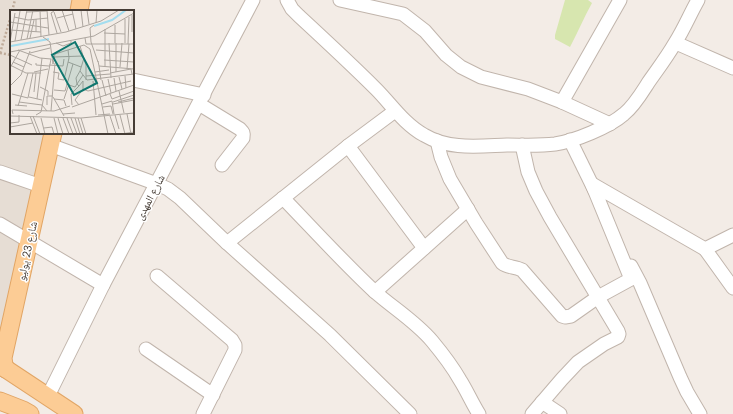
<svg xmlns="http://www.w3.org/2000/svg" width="733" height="414" font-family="'DM Sans','Noto Naskh Arabic',sans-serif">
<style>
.residential{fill:#e6ddd4}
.green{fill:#d7e6af}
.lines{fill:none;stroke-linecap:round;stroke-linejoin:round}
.minor-casing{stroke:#c1b5ac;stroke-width:15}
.major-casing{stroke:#e1a565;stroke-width:19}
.path{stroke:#bfab9a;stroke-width:2.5;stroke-dasharray:2 2;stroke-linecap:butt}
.minor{stroke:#fff;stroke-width:13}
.major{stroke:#fccc95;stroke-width:17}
.labels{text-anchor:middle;stroke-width:3;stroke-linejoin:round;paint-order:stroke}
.street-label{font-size:11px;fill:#453c35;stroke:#fff}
.inset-river{fill:none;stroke:#a3ddef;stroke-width:2}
.inset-road{fill:none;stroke:#ada69f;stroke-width:1}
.view{fill:#0f766e;fill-opacity:0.15;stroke:#0f766e;stroke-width:2}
.inset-edge{fill:none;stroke:#453c35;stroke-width:2}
</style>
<rect width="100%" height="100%" fill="#f3ece6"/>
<!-- residential -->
<polygon class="residential" points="0,0 81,0 78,11 11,11 11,133 52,133 0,363"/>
<!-- green -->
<path class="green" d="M565,0H588L592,3C584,17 578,32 570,47L555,39V35Z"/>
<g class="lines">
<defs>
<g id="minor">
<path d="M287,0L292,9L299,16C325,40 351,64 376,89C391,104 404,124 424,135C449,150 478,146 507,145C523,145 539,146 555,144C575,141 609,127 624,114C634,106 641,94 648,83C657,70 667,57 675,43C684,29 690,14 698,0"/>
<polyline points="340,0 403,14 425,31 446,55 461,67 481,77 528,89 562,102 610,124"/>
<polyline points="676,43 733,68"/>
<polyline points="133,80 204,95"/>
<polyline points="562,102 620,0"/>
<path d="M199,104L240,129C243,132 244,133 243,138L222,165"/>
<polyline points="570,140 595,191"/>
<path d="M437,141L441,157L450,179L476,223L502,263C508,268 515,266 522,270L562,316L565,317L571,316L598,297L631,279L592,184L705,249L733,235"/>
<polyline points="50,145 157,184 168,189 180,198 227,243 330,335 410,414"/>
<polyline points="522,145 528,172 536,191 550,217 618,331 619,334 618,337 604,344 578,362 562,379 532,414"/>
<polyline points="348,146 424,248"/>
<polyline points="0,172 41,186"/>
<path d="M283,198C313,229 342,261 374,291C393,308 415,321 432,341C442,353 452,366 460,380C467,391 472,403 479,414"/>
<polyline points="0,224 103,285"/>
<polyline points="227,243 348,146 395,111"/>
<polyline points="705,249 733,288"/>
<polyline points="631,266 640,283 680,377 687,392 700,414"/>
<polyline points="157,276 232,340 235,345 235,350 203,414"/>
<polyline points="375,292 468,209"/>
<polyline points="146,349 213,395"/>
<polyline points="48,396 103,285 253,0"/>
<polyline points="542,402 560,414"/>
</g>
<g id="major">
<polyline points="79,11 81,0"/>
<polyline points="0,365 74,414"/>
<polyline points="6,369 4,365 3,358 53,133"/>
<polyline points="0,401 23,410 30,414"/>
</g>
</defs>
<!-- minor casing -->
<use href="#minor" class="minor-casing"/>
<!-- major casing -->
<use href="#major" class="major-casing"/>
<!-- path -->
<g class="path">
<polyline points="12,11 15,0"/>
<polyline points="0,53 11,16"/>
<polyline points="0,53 11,55"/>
</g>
<!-- minor -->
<use href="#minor" class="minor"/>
<!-- major -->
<use href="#major" class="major"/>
</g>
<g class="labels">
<!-- street labels -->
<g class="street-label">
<text transform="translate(150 197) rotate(-62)" y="4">شارع المهدى</text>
<text transform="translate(27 251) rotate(-78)" y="4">شارع 23 يوليو</text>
</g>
</g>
<!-- overview -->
<g transform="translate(10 10)">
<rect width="124" height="124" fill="#f3ece6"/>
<path class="inset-river" d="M84,16L102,10L116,0M1,36L39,29"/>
<path class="inset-road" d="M30,0L31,27M37,0L39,25M52,0L59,21M62,0L66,19M71,0L73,17M77,0L79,14M44,1L41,3L47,23M17,2L37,1M44,2L51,22M4,7L18,10L38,8M47,8L63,4M0,12L38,18M86,13L87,0M84,15L80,18L81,32L88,52M0,20L31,22M26,22V9M122,22V5M94,23L115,24M33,27L40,32L43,54L45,44M20,28L24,10M75,28L76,34H124M17,29L23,0M11,30L17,0M5,31L10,1M0,32L5,3M0,32L56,22L91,11L109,0M46,33L53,36L61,33V31M99,33L101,68M105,33V15M106,33V62M115,33V9M118,34L119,7M70,36L76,55V70M80,39L98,124M8,40L30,48L41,49M86,40L124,43M0,42L84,26L124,3M20,43L40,38M45,44L74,35L80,39M0,45L22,55M44,47L73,46M74,48L70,61L77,70L124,64M94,50L124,52M88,51L89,56L124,59M3,52L14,57M58,52L71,57M26,53V55L39,56M0,55L16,63H31M39,55L53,56L54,49M89,56L91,70M95,56V19M110,57L112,33M0,58L10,40M117,59L119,34M24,62L38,59M43,62L49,63L48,69L54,70L59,48L58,40M85,62L99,60M100,63L121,59L122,64M76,66L100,64M115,66L116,78M109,67L112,79M104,68L106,81M98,69L101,83M92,70L96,86M83,71L86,105M56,74L65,77L73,65M67,74L69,76L73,71V79L78,81L121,71M67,74L66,68L70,61M0,76L11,65L20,41M30,77L38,81V85M44,80L55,81L63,54M109,81L114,103M24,82L26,63M2,84L18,88L23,63M100,84L102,89L124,81M19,87L32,90M43,87L54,106M27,89L32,48M44,89L54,90L56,96M54,89L59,74M9,92L32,95L37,101M103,92L124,85M108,92L124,88M92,94L102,91L104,104M103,94L124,90M5,95L17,96M37,95V86H43M62,95L61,84L69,76M69,95L65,90L73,79M8,96L18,63M62,97L124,75M93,97L101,96L103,104M41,101L45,53M3,104L2,100L44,101L60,96M53,104L65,103M117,104L121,124M26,105L31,102L41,49M88,105L100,104M105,105L109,119M110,105L115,124M0,106L71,108L124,103M20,106L27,124M23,106L30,124M100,106L106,124M31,108L35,124M44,108L48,124M48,108L53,124M53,108L59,124M57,108L63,124M61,108L67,124M65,108L70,124M68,108L73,124M71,108L76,124M0,113L9,112V105M0,117L23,113M34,118L42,117L44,124M111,124L124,122"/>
<path class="view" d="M65,32L87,73L64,85L42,45Z"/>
<rect width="124" height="124" class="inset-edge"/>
</g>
</svg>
